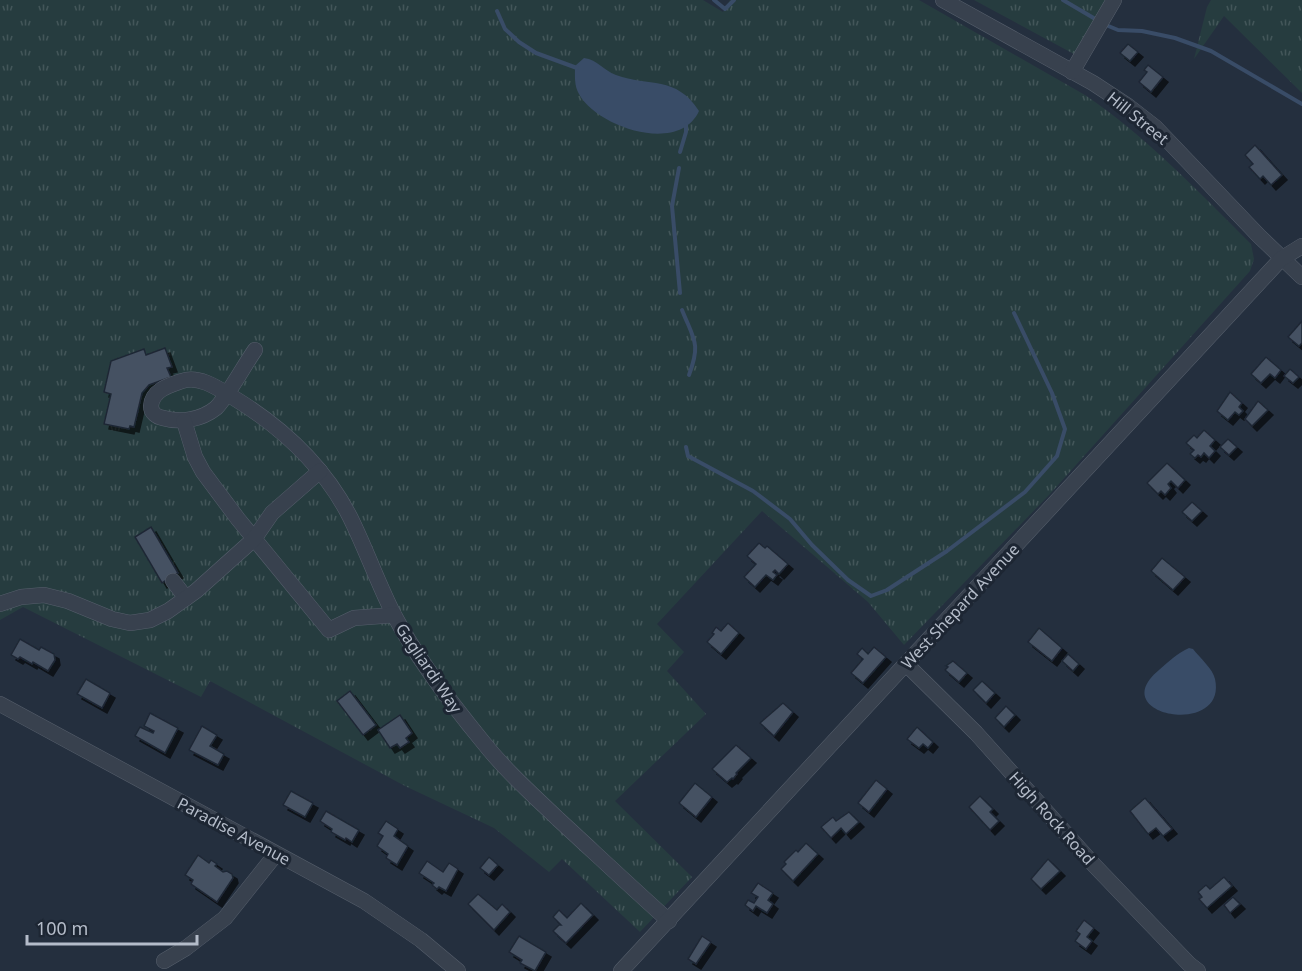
<svg xmlns="http://www.w3.org/2000/svg" width="1302" height="971" font-family="'Noto Sans',sans-serif">
<style>
.grass{fill:url(#grass-tufts)}
.water{fill:#394c67}
.lines{fill:none;stroke-linecap:round;stroke-linejoin:round}
.stream{stroke:#394c67;stroke-width:4}
.building{fill:#455162;stroke:#1f2835;stroke-width:1.5;filter:url(#shadow)}
.minor-casing{stroke:#565f6c;stroke-width:16}
.minor{stroke:#38414e;stroke-width:15}
.labels{text-anchor:middle;stroke-width:6;stroke-linejoin:round;paint-order:stroke}
.street-label{font-size:16px;fill:#b4bcc9;stroke:#1d2633}
</style>
<defs>
<pattern id="grass-tufts" width="24" height="20" patternUnits="userSpaceOnUse" patternTransform="scale(1.5)"><rect width="24" height="20" fill="#263c3f"/><path d="M3 7l-1-3M5 7V3M7 7l1-3M15 17l-1-3M17 17v-4M19 17l1-3" fill="none" stroke="#435659"/></pattern>
<filter id="shadow"><feDropShadow dx="5" dy="5" stdDeviation="0" flood-color="#0009"/></filter>
</defs>
<rect width="100%" height="100%" fill="#242f3e"/>
<!-- grass -->
<g class="grass">
<path d="M0,0H703L723,12L730,0H919L1085,95C1147,137 1198,191 1251,244L1254,259L1250,271L1050,494L904,645L868,602L762,511L657,624L684,652L667,671L706,714L615,801L692,877L640,932L562,859L549,872L494,828L405,786L210,681L201,697L23,607L0,620Z"/>
<polygon points="974,0 1119,0 1085,60"/>
<polygon points="1211,0 1302,0 1302,93 1224,16 1194,59 1207,7"/>
</g>
<!-- water -->
<g class="water">
<path d="M584,58C598,60 603,70 616,75C649,87 676,75 699,111C679,155 597,127 579,94C574,86 575,75 575,66Z"/>
<path d="M1189,648L1193,649C1200,658 1213,669 1215,679C1228,738 1103,716 1159,670C1169,661 1178,653 1189,648Z"/>
</g>
<g class="lines">
<!-- stream -->
<g class="stream">
<polyline points="714,0 725,9 734,0"/>
<polyline points="1063,0 1097,20"/>
<polyline points="497,11 505,29 519,42 536,53 577,68"/>
<polyline points="1106,25 1118,30 1142,31 1175,38 1211,51 1302,104"/>
<polyline points="680,152 686,132 686,124"/>
<polyline points="679,168 672,206 680,293"/>
<path d="M682,310C694,340 701,343 689,375"/>
<polyline points="686,447 688,456 753,491 790,519 812,545 848,580 871,596 887,590 947,551 1025,492 1057,456 1065,429 1052,393 1014,313"/>
</g>
</g>
<!-- building -->
<g class="building">
<polygon points="1128,44 1138,52 1130,61 1120,53"/>
<polygon points="1148,65 1163,77 1151,92 1139,82 1147,72 1144,70"/>
<polygon points="1255,145 1282,175 1271,185 1263,176 1260,179 1249,167 1253,164 1245,155"/>
<polygon points="1302,321 1302,343 1299,346 1288,337"/>
<polygon points="165,348 172,367 167,368 171,377 149,385 142,393 134,427 130,426 129,429 104,424 111,394 104,392 111,361 144,349 146,355"/>
<polygon points="1266,357 1281,370 1275,378 1270,374 1261,383 1251,374"/>
<polygon points="1290,369 1299,377 1293,383 1284,376"/>
<polygon points="1230,392 1242,403 1239,407 1243,411 1239,415 1235,412 1228,420 1217,411"/>
<polygon points="1258,401 1268,410 1252,426 1245,419"/>
<polygon points="1204,430 1215,440 1210,446 1215,451 1209,458 1204,453 1201,457 1198,455 1195,458 1190,454 1194,450 1186,443 1194,435 1197,438"/>
<polygon points="1228,439 1237,447 1229,455 1220,447"/>
<polygon points="1167,463 1185,480 1178,488 1171,481 1168,484 1171,488 1165,495 1161,491 1158,494 1147,483"/>
<polygon points="1192,502 1202,511 1192,521 1182,512"/>
<polygon points="151,527 178,573 162,583 135,537"/>
<polygon points="759,543 765,548 767,546 788,564 779,574 775,570 773,572 777,575 773,580 766,575 755,587 744,577 756,564 747,556"/>
<polygon points="1162,558 1185,577 1173,590 1151,571"/>
<polygon points="728,623 739,633 721,654 707,642 714,634 712,633 716,627 721,631"/>
<polygon points="1039,628 1062,648 1052,661 1028,642"/>
<polygon points="20,639 39,650 41,647 54,654 55,660 48,671 33,662 32,664 20,657 18,659 11,655"/>
<polygon points="874,647 886,657 863,683 851,673 863,659 857,654 862,648 868,654"/>
<polygon points="1068,654 1079,664 1073,671 1062,661"/>
<polygon points="953,661 967,673 959,682 945,670 948,667 946,666"/>
<polygon points="86,679 110,693 102,708 77,694"/>
<polygon points="982,681 995,693 986,703 973,690"/>
<polygon points="350,691 376,725 363,735 337,701"/>
<polygon points="783,703 793,712 774,736 760,723"/>
<polygon points="1006,706 1015,715 1004,727 995,718"/>
<polygon points="150,713 178,728 165,753 135,736 140,727 153,733 154,731 144,726"/>
<polygon points="400,715 412,733 406,738 409,742 400,748 397,744 390,748 378,730"/>
<polygon points="202,726 217,735 210,746 224,754 218,765 189,750"/>
<polygon points="917,727 933,742 928,748 923,744 919,748 907,739"/>
<polygon points="736,745 751,758 736,773 737,774 733,779 732,778 727,782 712,769"/>
<polygon points="876,780 887,789 869,812 858,803"/>
<polygon points="695,783 712,797 696,817 679,803"/>
<polygon points="291,791 313,803 305,817 283,805"/>
<polygon points="980,796 993,809 990,812 999,821 990,830 969,807"/>
<polygon points="1145,798 1172,829 1163,836 1156,828 1148,834 1130,811"/>
<polygon points="326,811 359,830 352,842 346,838 345,840 331,832 332,829 320,821"/>
<polygon points="849,812 859,822 846,834 841,828 831,838 821,827 833,817 836,821"/>
<polygon points="386,821 398,829 394,836 408,846 397,865 386,858 388,854 377,846 383,836 378,833"/>
<polygon points="806,843 818,854 793,881 781,869 786,864 784,862 796,850 798,852"/>
<polygon points="198,855 209,863 211,860 217,864 215,866 223,872 227,871 232,874 233,878 217,902 191,884 193,880 185,875"/>
<polygon points="489,857 498,865 489,875 480,868"/>
<polygon points="1048,859 1060,871 1041,889 1031,879"/>
<polygon points="427,861 443,872 449,863 458,869 446,891 439,887 437,889 432,885 434,883 419,873"/>
<polygon points="1224,877 1232,886 1207,908 1199,899 1202,897 1198,892 1206,885 1210,889"/>
<polygon points="758,883 773,893 768,900 773,904 767,913 756,906 753,911 745,905 748,900 754,903 758,897 751,893"/>
<polygon points="478,894 497,910 502,904 510,912 494,930 468,904"/>
<polygon points="1233,897 1240,904 1230,913 1224,905"/>
<polygon points="581,903 593,915 566,943 553,931 559,925 561,925 553,917 559,910 567,918"/>
<polygon points="1084,920 1094,928 1087,937 1092,941 1086,949 1075,941 1080,934 1076,931"/>
<polygon points="519,936 546,952 535,971 520,963 522,960 509,952"/>
<polygon points="702,936 711,942 696,964 688,959"/>
</g>
<g class="lines">
<defs>
<g id="minor">
<polyline points="943,0 1093,83 1128,106 1155,127 1259,236 1302,277"/>
<polyline points="1072,72 1114,0"/>
<path d="M255,350C245,364 227,397 216,408C201,420 180,423 163,418C157,417 151,413 151,406C152,390 170,385 182,381C200,375 219,389 234,398C283,428 324,466 350,517C366,549 378,584 394,615C418,660 451,703 483,742C505,770 532,794 558,819C595,853 631,887 669,921"/>
<polyline points="184,421 195,457 203,472 238,519 329,630 354,618 394,615"/>
<polyline points="173,581 186,598"/>
<polyline points="0,604 21,597 44,595 68,601 112,619 130,623 150,620 168,611 196,591 254,539 272,513 320,471"/>
<polyline points="906,664 976,733 1094,865 1189,964 1198,971"/>
<polyline points="0,704 364,901 421,940 458,971"/>
<polyline points="164,961 186,948 225,918 276,854"/>
<polyline points="621,971 1281,259 1302,246"/>
</g>
</defs>
<!-- minor casing -->
<use href="#minor" class="minor-casing"/>
<!-- minor -->
<use href="#minor" class="minor"/>
</g>
<g class="labels">
<!-- street labels -->
<g class="street-label">
<text transform="translate(1138 118) rotate(39)" y="6">Hill Street</text>
<text transform="translate(960 606) rotate(-47)" y="6">West Shepard Avenue</text>
<text transform="translate(429 668) rotate(56)" y="6">Gagliardi Way</text>
<text transform="translate(1052 818) rotate(48)" y="6">High Rock Road</text>
<text transform="translate(234 831) rotate(28)" y="6">Paradise Avenue</text>
</g>
</g>
<!-- scale -->
<path d="M27 935v9h170v-9" fill="none" stroke="#b4bcc9" stroke-width="3"/>
<text x="36" y="935" font-size="18" fill="#b4bcc9" stroke="#1d2633" stroke-width="4.5" paint-order="stroke">100 m</text>
</svg>
